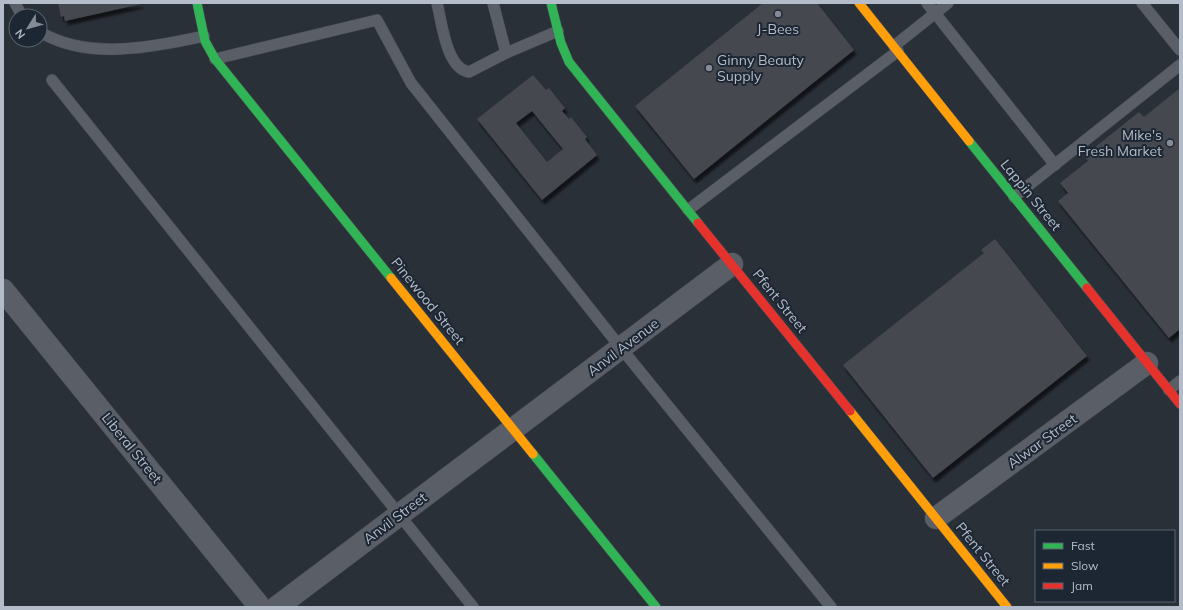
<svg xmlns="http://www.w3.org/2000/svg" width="1183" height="610" font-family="Mulish,sans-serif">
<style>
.building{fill:#444950;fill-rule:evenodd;filter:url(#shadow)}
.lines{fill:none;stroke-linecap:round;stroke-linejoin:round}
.lane-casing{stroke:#484c53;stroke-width:12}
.street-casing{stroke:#484c53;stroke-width:23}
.fast-casing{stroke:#484c53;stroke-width:10}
.slow-casing{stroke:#484c53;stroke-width:10}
.jam-casing{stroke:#484c53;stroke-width:10}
.lane{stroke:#5a5e66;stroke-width:11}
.street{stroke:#5a5e66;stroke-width:22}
.fast{stroke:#30b455;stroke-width:9}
.slow{stroke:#ff9f0a;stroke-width:9}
.jam{stroke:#e5322d;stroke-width:9}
.poi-dot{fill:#848b96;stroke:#1d2633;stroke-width:1.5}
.labels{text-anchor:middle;stroke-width:4;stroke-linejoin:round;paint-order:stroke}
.poi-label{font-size:14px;fill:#b4bcc9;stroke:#1d2633}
.street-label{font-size:14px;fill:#b4bcc9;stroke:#1d2633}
</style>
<defs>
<filter id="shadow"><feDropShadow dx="2.5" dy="4.5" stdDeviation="1" flood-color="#0009"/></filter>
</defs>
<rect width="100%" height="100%" fill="#2a3038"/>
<!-- building -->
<g class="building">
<polygon points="58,3 141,3 141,4 65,21 64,16 61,17"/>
<polygon points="763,3 817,3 854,50 694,179 635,106"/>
<path d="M533,75L546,90L549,88L565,108L562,111L569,119L571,117L587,137L585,139L597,155L542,200L477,119ZM532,111L563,149L547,162L516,123Z"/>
<polygon points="1180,88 1180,329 1169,338 1058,201 1068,193 1060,183 1088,161 1084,156 1139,112 1144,117"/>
<polygon points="995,239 1087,356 933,478 843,365 984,253 981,250"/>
</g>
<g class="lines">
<defs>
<g id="lane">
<polyline points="15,3 22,16"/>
<path d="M437,3C442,23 446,68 469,72L506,53L558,31"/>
<polyline points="493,3 506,53"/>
<polyline points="927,3 1055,165"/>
<polyline points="1142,3 1180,50"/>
<path d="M40,32C89,61 152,47 204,36"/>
<polyline points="894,46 948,3"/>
<polyline points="215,59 377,20 411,83 419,93 621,348 831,607"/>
<polyline points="52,80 473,607"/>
<polyline points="1014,197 1180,65"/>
<polyline points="688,210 898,51"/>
<polyline points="1169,390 1180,381"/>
</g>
<g id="street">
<polyline points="3,290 260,607"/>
<polyline points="936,518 1147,363"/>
<polyline points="277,607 732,264"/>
</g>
<g id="fast">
<polyline points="197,3 205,41 215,59 391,278"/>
<polyline points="551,3 561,43 569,62 698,223"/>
<polyline points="969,141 1087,288"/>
<polyline points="533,454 656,607"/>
</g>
<g id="slow">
<polyline points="859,3 969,141"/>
<polyline points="391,278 533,454"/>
<polyline points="850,411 1007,607"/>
</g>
<g id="jam">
<polyline points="698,223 850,411"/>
<polyline points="1087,288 1180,404"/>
</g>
</defs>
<!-- lane casing -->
<use href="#lane" class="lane-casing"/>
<!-- street casing -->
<use href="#street" class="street-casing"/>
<!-- fast casing -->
<use href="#fast" class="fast-casing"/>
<!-- slow casing -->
<use href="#slow" class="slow-casing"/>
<!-- jam casing -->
<use href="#jam" class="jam-casing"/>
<!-- lane -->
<use href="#lane" class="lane"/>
<!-- street -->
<use href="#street" class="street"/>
<!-- fast -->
<use href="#fast" class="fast"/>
<!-- slow -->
<use href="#slow" class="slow"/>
<!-- jam -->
<use href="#jam" class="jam"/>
</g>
<!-- markers -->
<g class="poi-dot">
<circle cx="778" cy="14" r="4"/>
<circle cx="709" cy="68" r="4"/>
<circle cx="1170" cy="143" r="4"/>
</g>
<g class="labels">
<!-- poi labels -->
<g class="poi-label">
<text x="778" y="34">J-Bees</text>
<text x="717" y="65" text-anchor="start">Ginny Beauty<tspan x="717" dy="16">Supply</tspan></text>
<text x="1162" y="140" text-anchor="end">Mike's<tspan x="1162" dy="16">Fresh Market</tspan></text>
</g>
<!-- street labels -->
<g class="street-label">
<text transform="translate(1031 195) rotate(51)" y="5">Lappin Street</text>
<text transform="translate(428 301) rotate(51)" y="5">Pinewood Street</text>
<text transform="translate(780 301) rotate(51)" y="5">Pfent Street</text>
<text transform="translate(623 347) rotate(-37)" y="5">Anvil Avenue</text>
<text transform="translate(1042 441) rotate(-36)" y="5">Alwar Street</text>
<text transform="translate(132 448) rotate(51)" y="5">Liberal Street</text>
<text transform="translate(395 518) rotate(-37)" y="5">Anvil Street</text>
<text transform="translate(983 554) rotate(51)" y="5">Pfent Street</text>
</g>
</g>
<!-- border -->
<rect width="1183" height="610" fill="none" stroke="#b4bcc9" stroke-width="8"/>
<!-- legend -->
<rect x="1035" y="530" width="140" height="72" fill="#1d2633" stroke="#59626f"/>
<rect x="1043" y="543" width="20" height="6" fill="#30b455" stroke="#59626f"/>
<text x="1071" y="550" font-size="12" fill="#b4bcc9">Fast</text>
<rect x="1043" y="563" width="20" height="6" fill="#ff9f0a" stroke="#59626f"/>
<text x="1071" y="570" font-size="12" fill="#b4bcc9">Slow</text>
<rect x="1043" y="583" width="20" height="6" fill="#e5322d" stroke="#59626f"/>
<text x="1071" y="590" font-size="12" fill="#b4bcc9">Jam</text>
<!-- north arrow -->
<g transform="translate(28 28) rotate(233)"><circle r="19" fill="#1d2633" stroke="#59626f"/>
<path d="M0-3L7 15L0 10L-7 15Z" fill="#848b96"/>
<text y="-6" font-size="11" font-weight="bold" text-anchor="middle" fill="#b4bcc9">N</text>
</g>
</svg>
